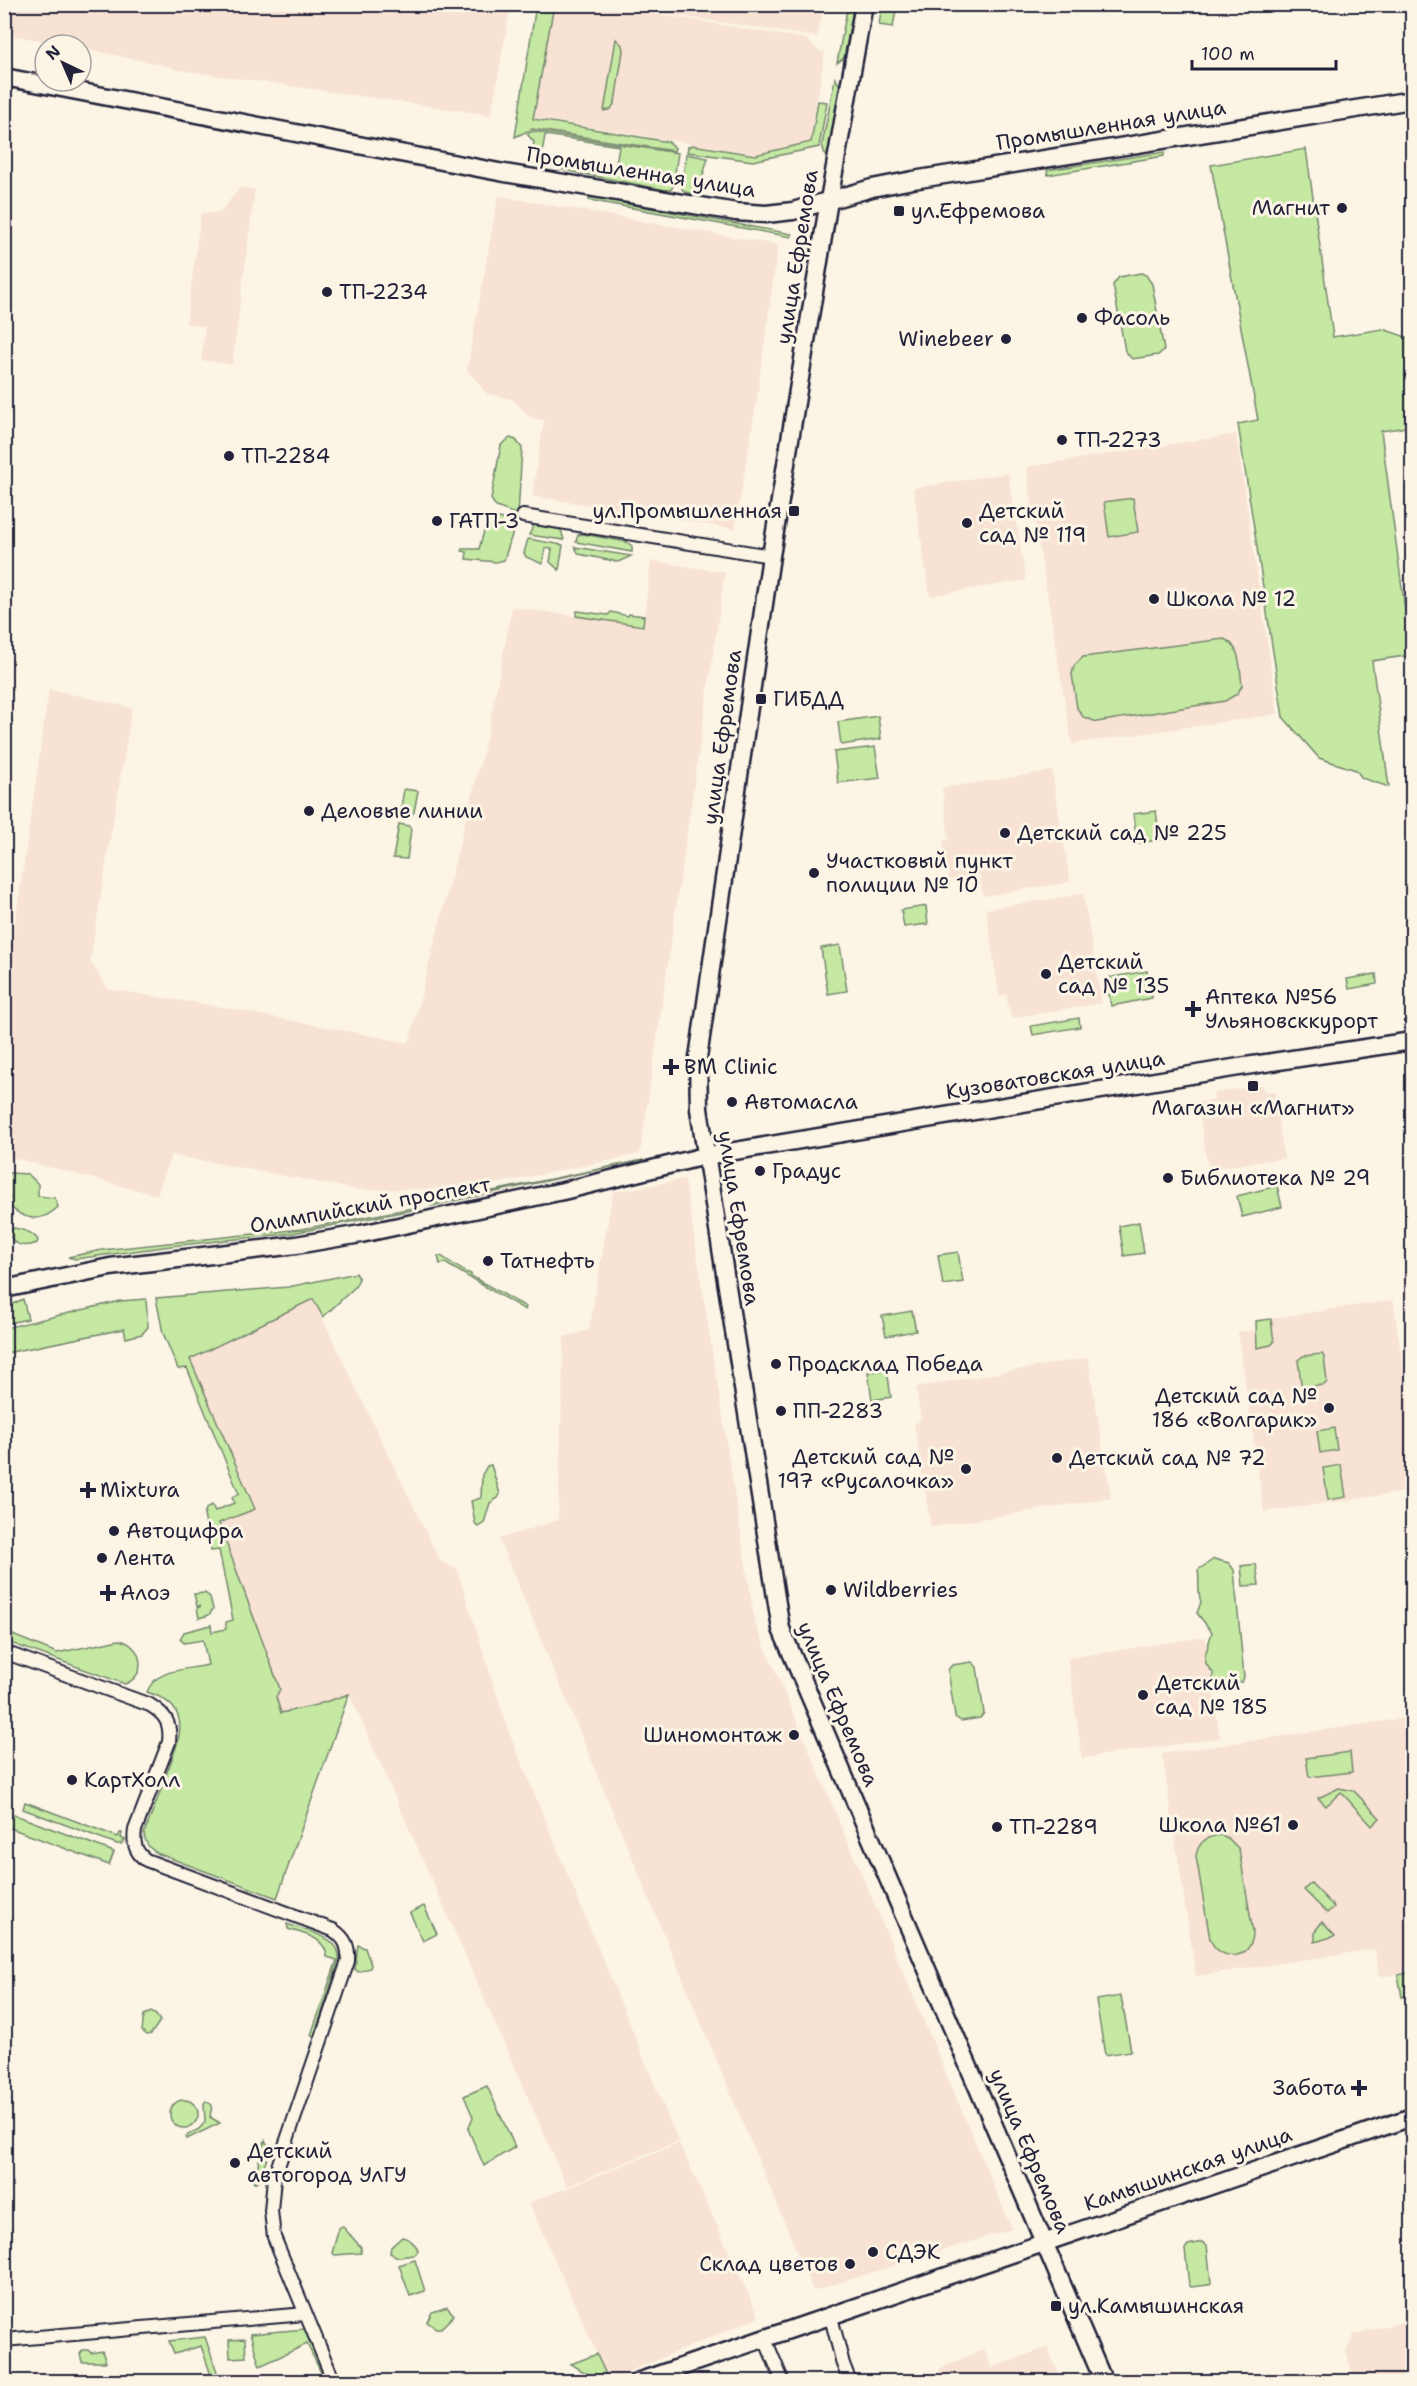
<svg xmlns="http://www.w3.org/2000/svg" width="1417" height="2386" font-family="'Shantell Sans',sans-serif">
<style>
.built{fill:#f8e2d3}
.green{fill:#c5e9a2;stroke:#74866e;stroke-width:1.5}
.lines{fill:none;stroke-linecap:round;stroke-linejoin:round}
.street-casing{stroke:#22223b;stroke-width:16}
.secondary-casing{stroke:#22223b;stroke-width:21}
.street{stroke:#fcf5e5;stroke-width:12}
.secondary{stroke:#fcf5e5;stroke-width:16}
.poi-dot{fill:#22223b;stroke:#fcf5e5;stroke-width:2}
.labels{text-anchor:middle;stroke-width:6;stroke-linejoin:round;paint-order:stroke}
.street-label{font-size:21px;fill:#22223b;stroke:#fcf5e5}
.poi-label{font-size:21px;fill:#22223b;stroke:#fcf5e5;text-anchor:start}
</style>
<rect width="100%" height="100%" fill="#fcf5e5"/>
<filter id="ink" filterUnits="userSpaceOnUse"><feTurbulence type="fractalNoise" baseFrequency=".0167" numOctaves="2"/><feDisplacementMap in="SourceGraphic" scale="12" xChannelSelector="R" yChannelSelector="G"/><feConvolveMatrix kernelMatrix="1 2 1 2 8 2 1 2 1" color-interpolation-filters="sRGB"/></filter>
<g filter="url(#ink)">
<!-- built -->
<g class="built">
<polygon points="5,4 511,4 511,5 491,115 172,69 172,67 81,48 81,45 67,45 5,34"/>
<polygon points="554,5 824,5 817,37 620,7 617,12 597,9 620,14 621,8 806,39 819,51 825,52 810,142 755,154 534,118"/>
<polygon points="240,188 255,189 232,365 201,360 205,327 186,323 201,213 220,212"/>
<polygon points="498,196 778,245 756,404 735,529 532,496 544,420 531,418 512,399 487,394 467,370"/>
<polygon points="1236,434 1278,714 1072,744 1026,467"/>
<polygon points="1008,473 1026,580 930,596 913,488"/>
<polygon points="651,561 725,572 640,1154 475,1188 360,1190 171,1155 157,1195 5,1156 5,994 49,689 132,708 90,961 108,989 216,1006 409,1043 489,728 512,607 643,626"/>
<polygon points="1052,771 1070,882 983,896 980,875 949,880 943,841 949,839 942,788"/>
<polygon points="1083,894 1102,1003 1011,1018 1006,995 999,996 986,909"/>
<polygon points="1263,1085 1264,1092 1274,1091 1284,1158 1208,1169 1198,1103 1214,1100 1213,1093"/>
<polygon points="685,1179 755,1623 1012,2229 813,2291 499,1539 558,1520 564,1337 589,1330 613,1192"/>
<polygon points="313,1299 440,1561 457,1569 508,1730 678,2141 567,2186 350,1695 316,1706 281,1714 276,1697 280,1689 219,1524 256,1509 190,1359"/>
<polygon points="1393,1300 1412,1425 1412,1491 1264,1512 1238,1332 1256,1330 1255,1321"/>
<polygon points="1088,1358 1111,1498 931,1527 914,1424 921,1420 916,1387"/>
<polygon points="1205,1637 1220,1738 1082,1758 1068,1658"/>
<polygon points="1412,1717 1412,1972 1379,1977 1375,1949 1196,1976 1162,1754"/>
<polygon points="679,2143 759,2317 609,2380 529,2203"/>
<polygon points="1412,2320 1412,2381 1355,2381 1346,2352 1354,2334"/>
<polygon points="1047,2347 1062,2381 944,2381 939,2369 984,2349 992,2368"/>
</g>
<!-- green -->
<g class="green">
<polygon points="848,4 854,5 844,58 837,63"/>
<polygon points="536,5 554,5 533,119 669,142 675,148 674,151 532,129 515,137"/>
<polygon points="882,5 897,5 893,27 879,25"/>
<polygon points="616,39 622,45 623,51 615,102 611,109 604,111"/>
<polygon points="835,78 840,86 827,161 822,145"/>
<polygon points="818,101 827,102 819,147 753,161 687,152 688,147 692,145 755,155 811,142"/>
<polygon points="533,131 678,153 673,187 670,190 665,190 559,169 556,164 562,160 615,170 619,146 545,135 542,154 532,151 534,142 527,134"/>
<polygon points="1306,149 1333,337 1383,329 1412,339 1412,426 1381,431 1411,655 1372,661 1389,787 1362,778 1356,770 1319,758 1283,717 1238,424 1258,420 1211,165"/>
<polygon points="1164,152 1164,156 1048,175 1047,170"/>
<polygon points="686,154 708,158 697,195 685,192 682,189"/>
<polygon points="589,197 792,234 791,237 589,200"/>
<polygon points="1141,273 1146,275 1152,284 1164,350 1158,355 1132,359 1125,351 1113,285 1119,277"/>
<polygon points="510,438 516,440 522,448 518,515 496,507 491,499 501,445"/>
<polygon points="1133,498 1138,532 1109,537 1104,502"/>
<polygon points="494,517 516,522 504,560 496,562 466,559 467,552 462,551 462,549 479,549 487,521"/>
<polygon points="534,525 561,530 564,540 529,535"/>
<polygon points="583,534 627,542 632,546 632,552 576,542 578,535"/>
<polygon points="528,539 563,545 559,570 550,562 552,549 545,548 543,564 526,557 524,553"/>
<polygon points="575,547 631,556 618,562 579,554"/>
<polygon points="577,611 608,615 611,612 628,616 629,614 644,616 643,626 576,616"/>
<path d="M1224,639C1241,645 1240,670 1242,686L1237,694L1225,701L1097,722L1083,717L1077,708L1072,674L1074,666L1083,657Z"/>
<polygon points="878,716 881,739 841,745 838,722"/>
<polygon points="875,747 880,778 838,783 834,752"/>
<polygon points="404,789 418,791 414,812 412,815 400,814"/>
<polygon points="1156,811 1160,840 1137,843 1133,814"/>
<polygon points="399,824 409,826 411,829 407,859 393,858"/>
<polygon points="926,906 928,924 904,927 901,910"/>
<polygon points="840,945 847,991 828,994 821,948"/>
<polygon points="1147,971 1152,998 1111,1006 1106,978"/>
<polygon points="1376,974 1377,984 1349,989 1347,979"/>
<polygon points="1079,1018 1080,1027 1033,1035 1031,1026"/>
<polygon points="643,1160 431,1206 429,1204"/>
<path d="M8,1173L28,1174L38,1184V1196L55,1198L58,1207C42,1223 23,1221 8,1204L10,1198L5,1188V1176Z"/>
<polygon points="1277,1186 1282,1207 1242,1217 1237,1196"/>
<polygon points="418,1207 412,1210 293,1233 171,1246 75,1259 68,1257 102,1250 302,1229"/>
<polygon points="1139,1222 1144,1253 1124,1256 1119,1226"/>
<path d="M14,1228C22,1229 34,1233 38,1240L37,1243C25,1248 14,1246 9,1234V1231Z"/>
<polygon points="958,1252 963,1282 943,1285 938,1255"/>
<polygon points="438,1256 441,1256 465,1272 471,1274 471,1276 526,1307 525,1310 445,1263 440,1264"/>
<path d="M356,1273L359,1279L355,1287L323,1317L313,1299L190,1359L255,1509L219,1523L280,1689L276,1697L281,1713L316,1705L349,1694L277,1898L159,1854C149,1849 145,1843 144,1833C152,1814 159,1795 166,1775C179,1740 196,1707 147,1692C156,1668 186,1670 208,1665L203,1640L184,1643L180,1639L184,1632L211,1625L212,1632L226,1629V1622L233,1620L219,1550L211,1551L204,1515L206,1509L212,1505L215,1511L234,1503L232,1497L239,1494L187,1368L178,1369L163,1333L156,1298L288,1287Z"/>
<polygon points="23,1299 28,1319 8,1323 5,1308"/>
<polygon points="146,1299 148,1327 142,1334 126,1338 124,1329 6,1353 5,1328 120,1301"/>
<polygon points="912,1311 916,1331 886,1336 882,1316"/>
<polygon points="1271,1319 1274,1342 1271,1345 1257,1348 1256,1321"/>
<polygon points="1322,1354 1324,1357 1327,1382 1324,1385 1304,1387 1301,1383 1298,1360 1303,1356"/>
<polygon points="887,1370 891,1397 872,1400 868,1372"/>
<polygon points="1334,1428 1337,1450 1320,1453 1317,1431"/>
<polygon points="491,1465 500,1494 498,1498 490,1503 484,1523 478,1527 475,1523 471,1501 481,1498 482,1475 487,1466"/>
<polygon points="1341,1465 1346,1497 1328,1500 1323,1468"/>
<path d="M1214,1559L1229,1563L1234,1570L1244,1677L1242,1682H1233L1217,1692L1212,1689L1213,1673L1206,1664L1205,1656L1212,1632L1197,1613L1201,1602C1197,1591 1200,1581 1198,1570Z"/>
<polygon points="1256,1564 1259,1585 1243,1586 1241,1566"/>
<polygon points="205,1593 210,1597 213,1609 209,1615 199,1618 197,1608 201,1606 197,1606 194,1594"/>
<path d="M4,1610L10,1634L57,1653L119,1640C142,1644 149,1675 125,1684L5,1641Z"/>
<polygon points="972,1662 977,1667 984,1713 980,1718 961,1721 955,1717 948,1670 952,1665"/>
<polygon points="1350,1752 1352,1772 1309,1777 1306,1758"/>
<polygon points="1339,1788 1354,1791 1380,1818 1372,1826 1341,1792 1326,1806 1318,1798"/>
<polygon points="25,1802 118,1837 120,1833 122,1833 121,1838 125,1840 121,1844 117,1844 23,1809"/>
<polygon points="15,1815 114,1852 109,1865 5,1826 5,1818 9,1820 11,1816"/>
<path d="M1221,1835L1228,1838L1239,1849L1253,1932C1253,1960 1220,1964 1210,1939L1196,1856C1198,1842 1207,1836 1221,1835Z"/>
<polygon points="1311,1883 1334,1907 1327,1913 1304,1890"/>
<polygon points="424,1906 437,1934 423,1941 410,1913"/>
<polygon points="1322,1922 1335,1936 1315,1942 1315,1931"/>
<path d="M287,1924C305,1931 342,1936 339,1960L314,2036L311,2035L337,1960L327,1957C326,1937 303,1934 288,1929Z"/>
<polygon points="358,1945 365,1948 371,1965 370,1968 358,1972 355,1969"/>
<polygon points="1412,1972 1412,1995 1402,1997 1398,1975"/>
<polygon points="1121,1996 1131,2051 1105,2055 1096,2000"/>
<polygon points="151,2012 156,2015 160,2021 151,2034 147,2035 142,2031 144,2015"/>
<polygon points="487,2086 515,2147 484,2166 468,2129 473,2117 464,2096"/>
<circle cx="184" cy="2114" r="14"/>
<polygon points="206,2101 212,2105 210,2117 220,2123 187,2139 186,2136 199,2129 205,2122 204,2103"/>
<polygon points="265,2140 270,2149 260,2179 255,2183 253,2182"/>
<polygon points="342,2226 361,2247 361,2253 335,2255 332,2253 339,2228"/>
<path d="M402,2237C409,2238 417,2245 418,2251L415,2255L398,2257L390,2253L391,2247Z"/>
<polygon points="1202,2242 1207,2245 1211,2283 1208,2285 1191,2287 1189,2285 1185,2249 1188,2245"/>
<polygon points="415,2260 425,2291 410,2296 399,2265"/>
<polygon points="447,2307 454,2315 441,2328 436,2328 427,2322 432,2312"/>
<path d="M305,2329L328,2381H325C319,2369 313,2356 307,2344L260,2366L250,2334Z"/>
<polygon points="205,2337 217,2372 214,2378 220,2381 213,2381 201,2346 174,2354 169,2341"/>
<polygon points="245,2339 246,2357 230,2358 229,2340"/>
<polygon points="83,2350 88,2350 91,2353 102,2351 106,2362 82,2362 80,2354"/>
<polygon points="597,2354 597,2355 609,2381 594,2378 571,2364"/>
</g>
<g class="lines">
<defs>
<g id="street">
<polyline points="523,516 771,556"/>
<path d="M4,1652L150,1705C166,1715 171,1723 169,1742L135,1830C133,1843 135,1852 146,1860L333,1930C345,1938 349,1946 348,1961L274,2178L271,2211L274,2237L334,2382"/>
<polyline points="831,2317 843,2364 850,2382"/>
<polyline points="765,2339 783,2382"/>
<polyline points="4,2340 305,2314"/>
</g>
<g id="secondary">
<polyline points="864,4 829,200 771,556 698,1058 699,1109 781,1629 1104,2382"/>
<polyline points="4,77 499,172 736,212 766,214 793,211 872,188 913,180 1412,100"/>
<polyline points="4,1289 110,1267 296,1245 361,1234 563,1191 705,1156 1239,1067 1412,1041"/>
<polyline points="637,2382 1412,2117"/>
</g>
</defs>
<!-- street casing -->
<use href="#street" class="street-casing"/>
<!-- secondary casing -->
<use href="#secondary" class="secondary-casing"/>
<!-- street -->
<use href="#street" class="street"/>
<!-- secondary -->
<use href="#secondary" class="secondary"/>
</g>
</g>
<!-- markers -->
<g class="poi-dot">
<circle cx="1342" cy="208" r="6"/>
<rect x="893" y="205" width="12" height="12" rx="3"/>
<circle cx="327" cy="292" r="6"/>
<circle cx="1082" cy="318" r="6"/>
<circle cx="1006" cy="339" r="6"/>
<circle cx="1062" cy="440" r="6"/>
<circle cx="229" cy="456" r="6"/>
<rect x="788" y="505" width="12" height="12" rx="3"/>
<circle cx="437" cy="521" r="6"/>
<circle cx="967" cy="523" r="6"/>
<circle cx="1154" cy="599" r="6"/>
<rect x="755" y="693" width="12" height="12" rx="3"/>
<circle cx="309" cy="811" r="6"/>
<circle cx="1005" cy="833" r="6"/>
<circle cx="814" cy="873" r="6"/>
<circle cx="1046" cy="974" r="6"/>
<path d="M1190 1000h6v6h6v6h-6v6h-6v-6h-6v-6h6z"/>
<path d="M668 1058h6v6h6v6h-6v6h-6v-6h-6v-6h6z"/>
<rect x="1247" y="1080" width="12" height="12" rx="3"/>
<circle cx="732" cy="1102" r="6"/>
<circle cx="760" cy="1171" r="6"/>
<circle cx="1168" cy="1178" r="6"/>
<circle cx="488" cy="1261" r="6"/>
<circle cx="776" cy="1364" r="6"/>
<circle cx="1329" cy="1408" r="6"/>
<circle cx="781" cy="1411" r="6"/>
<circle cx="1057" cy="1458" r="6"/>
<circle cx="966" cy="1469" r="6"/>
<path d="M85 1481h6v6h6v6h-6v6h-6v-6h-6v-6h6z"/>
<circle cx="114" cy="1531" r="6"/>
<circle cx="102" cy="1558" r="6"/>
<circle cx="831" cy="1590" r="6"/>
<path d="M105 1584h6v6h6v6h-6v6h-6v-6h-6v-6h6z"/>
<circle cx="1143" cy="1695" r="6"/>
<circle cx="794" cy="1735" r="6"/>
<circle cx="72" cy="1780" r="6"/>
<circle cx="1293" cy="1825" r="6"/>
<circle cx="997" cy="1827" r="6"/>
<path d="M1356 2079h6v6h6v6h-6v6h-6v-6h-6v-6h6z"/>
<circle cx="235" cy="2163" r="6"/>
<circle cx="873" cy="2252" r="6"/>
<circle cx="850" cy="2264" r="6"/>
<rect x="1050" y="2300" width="12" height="12" rx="3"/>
</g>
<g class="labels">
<!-- street labels -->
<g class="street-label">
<text transform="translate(1111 125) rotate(-9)" y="7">Промышленная улица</text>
<text transform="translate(641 172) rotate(9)" y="7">Промышленная улица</text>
<text transform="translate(797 257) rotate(-81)" y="7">улица Ефремова</text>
<text transform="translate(722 737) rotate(-82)" y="7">улица Ефремова</text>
<text transform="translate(1055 1075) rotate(-9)" y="7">Кузоватовская улица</text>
<text transform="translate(370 1205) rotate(-10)" y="7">Олимпийский проспект</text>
<text transform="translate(739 1218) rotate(81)" y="7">улица Ефремова</text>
<text transform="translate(838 1704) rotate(67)" y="7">улица Ефремова</text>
<text transform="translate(1030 2151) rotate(67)" y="7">улица Ефремова</text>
<text transform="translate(1188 2169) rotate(-19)" y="7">Камышинская улица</text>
</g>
<!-- poi labels -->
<g class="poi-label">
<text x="1330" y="215" text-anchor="end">Магнит</text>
<text x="911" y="218">ул.Ефремова</text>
<text x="339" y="299">ТП-2234</text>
<text x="1094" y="325">Фасоль</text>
<text x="994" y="346" text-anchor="end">Winebeer</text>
<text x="1074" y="447">ТП-2273</text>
<text x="241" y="463">ТП-2284</text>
<text x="782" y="518" text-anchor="end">ул.Промышленная</text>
<text x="979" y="518">Детский<tspan x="979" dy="24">сад № 119</tspan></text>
<text x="449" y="528">ГАТП-3</text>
<text x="1166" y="606">Школа № 12</text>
<text x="773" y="706">ГИБДД</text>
<text x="321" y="818">Деловые линии</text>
<text x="1017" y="840">Детский сад № 225</text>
<text x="826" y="868">Участковый пункт<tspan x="826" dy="24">полиции № 10</tspan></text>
<text x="1058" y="969">Детский<tspan x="1058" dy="24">сад № 135</tspan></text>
<text x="1205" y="1004">Аптека №56<tspan x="1205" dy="24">Ульяновсккурорт</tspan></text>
<text x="684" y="1074">BM Clinic</text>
<text x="744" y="1109">Автомасла</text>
<text x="1253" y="1115" text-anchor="middle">Магазин «Магнит»</text>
<text x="772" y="1178">Градус</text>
<text x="1180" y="1185">Библиотека № 29</text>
<text x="500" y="1268">Татнефть</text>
<text x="788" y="1371">Продсклад Победа</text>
<text x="1317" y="1403" text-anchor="end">Детский сад №<tspan x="1317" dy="24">186 «Волгарик»</tspan></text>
<text x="793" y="1418">ПП-2283</text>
<text x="954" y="1464" text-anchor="end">Детский сад №<tspan x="954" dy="24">197 «Русалочка»</tspan></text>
<text x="1069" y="1465">Детский сад № 72</text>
<text x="100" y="1497">Mixtura</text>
<text x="126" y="1538">Автоцифра</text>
<text x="114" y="1565">Лента</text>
<text x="843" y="1597">Wildberries</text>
<text x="120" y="1600">Алоэ</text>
<text x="1155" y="1690">Детский<tspan x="1155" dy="24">сад № 185</tspan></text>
<text x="782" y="1742" text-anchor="end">Шиномонтаж</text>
<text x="84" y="1787">КартХолл</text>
<text x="1281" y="1832" text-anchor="end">Школа №61</text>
<text x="1009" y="1834">ТП-2289</text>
<text x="1346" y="2095" text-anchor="end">Забота</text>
<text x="247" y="2158">Детский<tspan x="247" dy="24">автогород УлГУ</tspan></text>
<text x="885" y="2259">СДЭК</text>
<text x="838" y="2271" text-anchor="end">Склад цветов</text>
<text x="1068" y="2313">ул.Камышинская</text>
</g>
</g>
<!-- margin -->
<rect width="1417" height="2386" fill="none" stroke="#fcf5e5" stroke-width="24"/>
<rect x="12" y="12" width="1393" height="2362" fill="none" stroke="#22223b" stroke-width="2" filter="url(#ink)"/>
<!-- north arrow -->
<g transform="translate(63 63) rotate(316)"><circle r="28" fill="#fcf5e5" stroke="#a5a1a1" stroke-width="1.5"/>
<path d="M0-4.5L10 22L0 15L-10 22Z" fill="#22223b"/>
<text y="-9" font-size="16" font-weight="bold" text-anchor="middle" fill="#22223b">N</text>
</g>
<!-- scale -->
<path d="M1192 60v9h144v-9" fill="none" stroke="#22223b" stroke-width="3"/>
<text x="1201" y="60" font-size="18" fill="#22223b" stroke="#fcf5e5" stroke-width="4.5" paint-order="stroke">100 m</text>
</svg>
